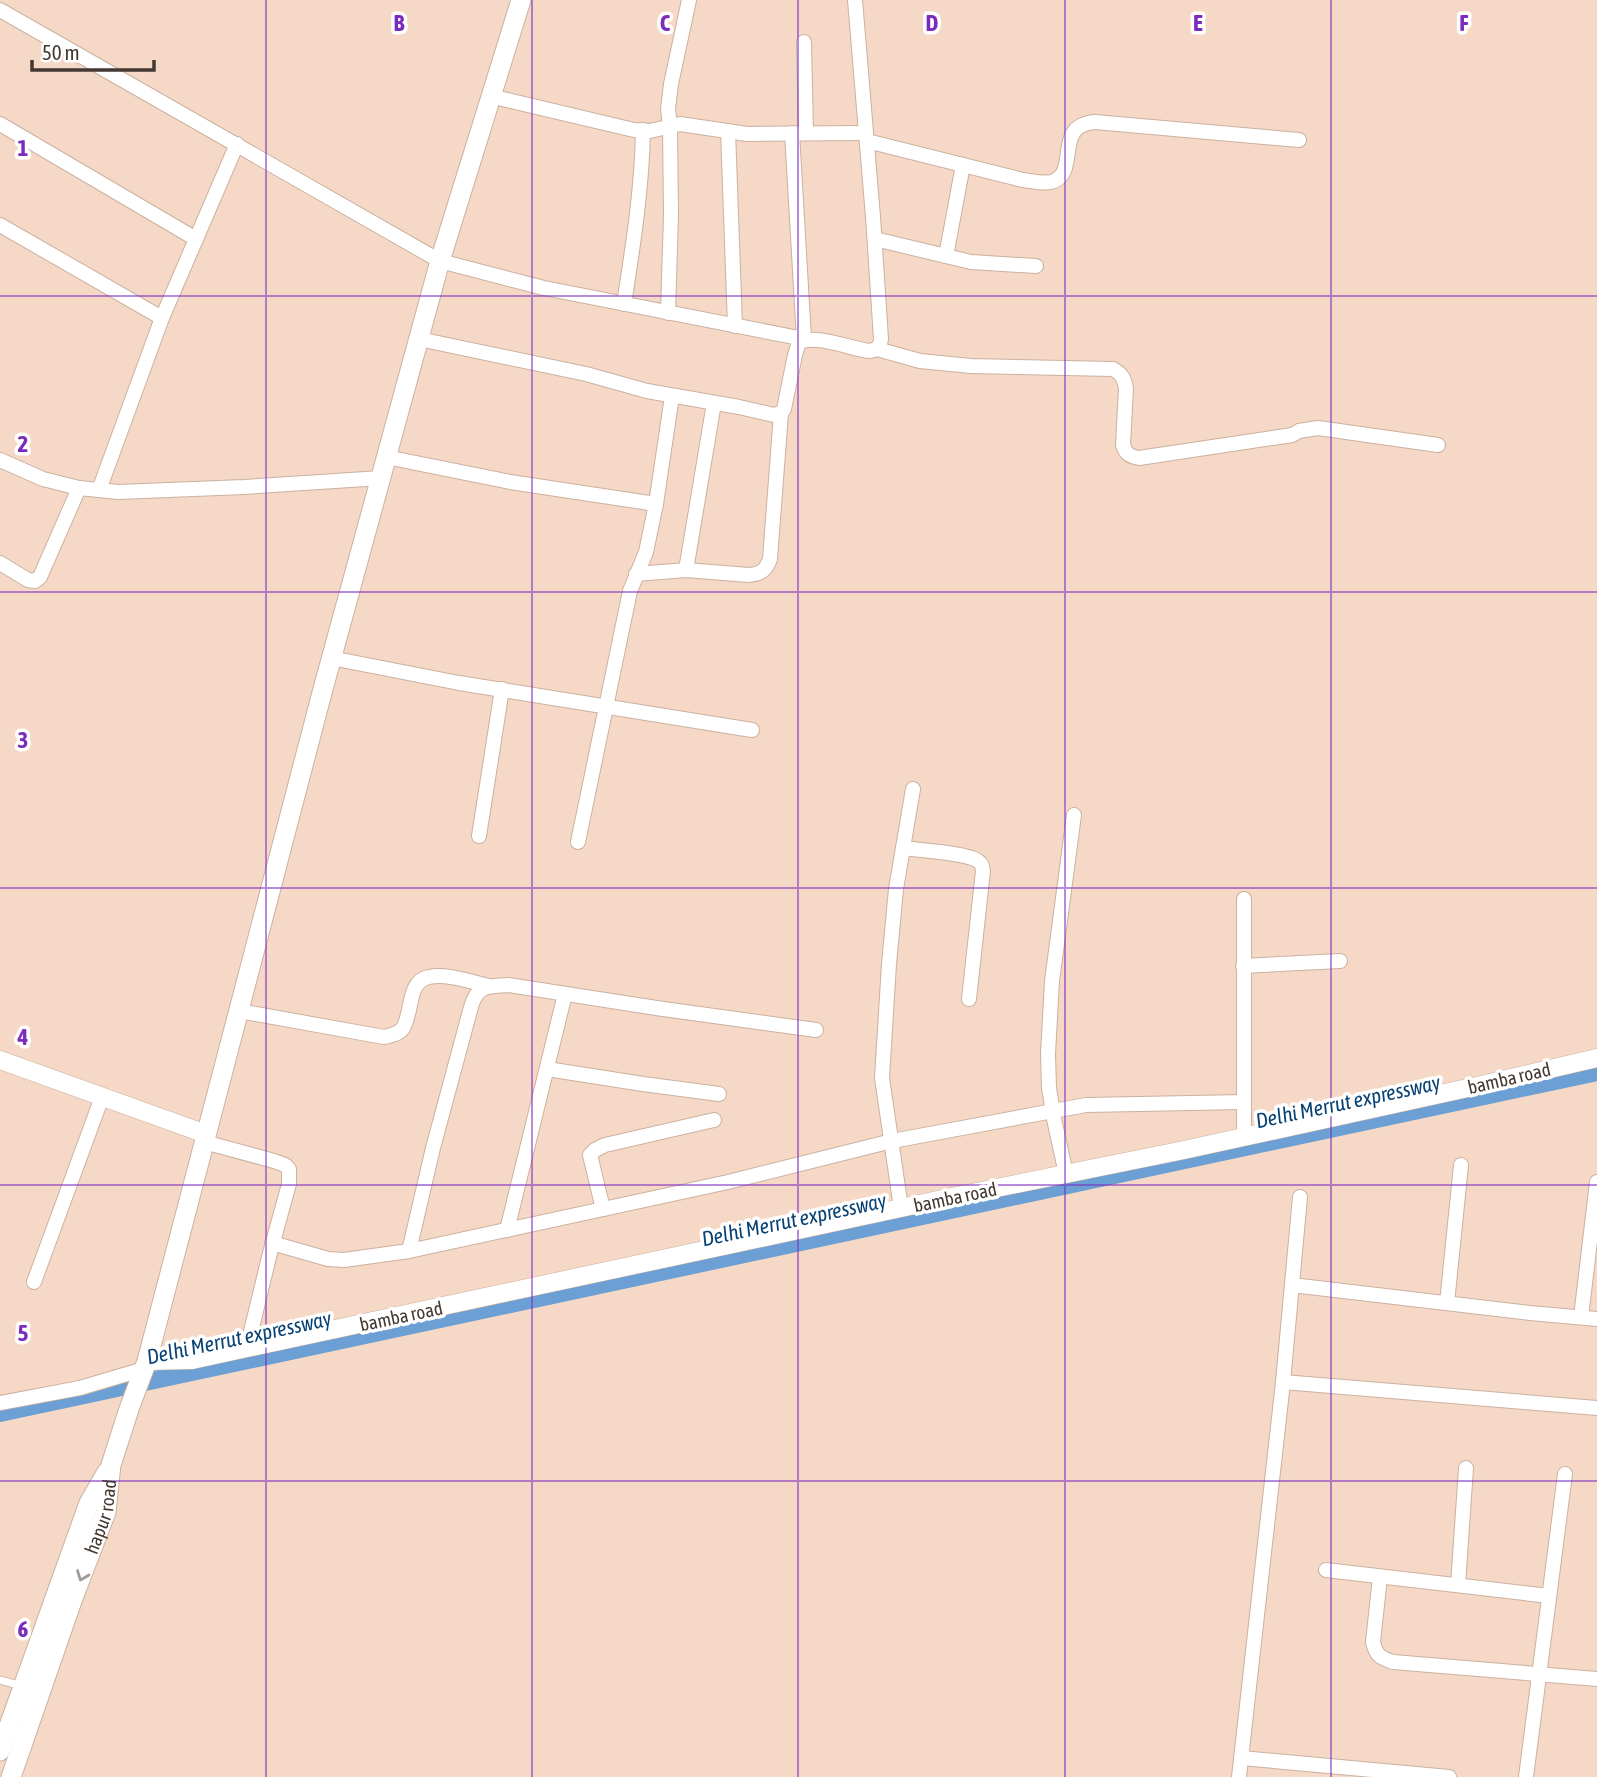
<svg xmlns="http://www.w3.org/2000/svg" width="1597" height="1777" font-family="'Asap Condensed',sans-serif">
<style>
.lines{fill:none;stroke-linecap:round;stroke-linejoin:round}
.canal{stroke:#6ca0d5;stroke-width:18}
.service-casing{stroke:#ccb1a0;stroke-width:9}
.minor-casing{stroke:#ccb1a0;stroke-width:16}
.tertiary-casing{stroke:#ccb1a0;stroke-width:19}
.secondary-casing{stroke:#ccb1a0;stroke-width:21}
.service{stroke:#fff;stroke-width:7}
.minor{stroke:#fff;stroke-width:14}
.tertiary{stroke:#fff;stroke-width:18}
.secondary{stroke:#fff;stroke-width:19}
.oneway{stroke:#a29c98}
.grid{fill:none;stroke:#7b2cbf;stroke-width:2;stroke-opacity:0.55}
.labels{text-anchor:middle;stroke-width:7;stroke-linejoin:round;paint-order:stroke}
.street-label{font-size:19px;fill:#443932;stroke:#fff}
.water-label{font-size:21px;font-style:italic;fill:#094375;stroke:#fff}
.grid-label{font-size:23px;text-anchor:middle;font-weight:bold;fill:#7b2cbf;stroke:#fff;stroke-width:7;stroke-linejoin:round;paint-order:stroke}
</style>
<rect width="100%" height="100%" fill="#f5d8c6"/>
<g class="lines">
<!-- canal -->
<polyline class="canal" points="0,1413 1597,1072"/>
<defs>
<polyline id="service" points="0,1680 22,1686"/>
<g id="minor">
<polyline points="0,10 440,261 544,288 804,339 792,133"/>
<polyline points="804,42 806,133"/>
<polyline points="490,96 634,130 650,131 680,124 747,134 866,133"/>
<polyline points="0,124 196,239"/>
<polyline points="728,131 735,326"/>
<path d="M867,141L1023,180C1032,181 1042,184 1051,182C1081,174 1052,125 1095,122L1299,140"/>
<polyline points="0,225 162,318"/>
<polyline points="875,239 971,262 1036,266"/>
<polyline points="946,256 963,165"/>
<path d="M624,304C633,246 642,189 643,130"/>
<polyline points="668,313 671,215 670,126 668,109 671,84 689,0"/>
<path d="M419,339L586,374L647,391L739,407L774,415L781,413L784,409L795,355L799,342C816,334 851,349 870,351C878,349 880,347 881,339L873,217L855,0"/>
<path d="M877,349L920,361L971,366L1113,369C1122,374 1124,378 1126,388L1123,445C1126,454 1129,456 1139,458L1292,435L1299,431L1318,428L1438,445"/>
<polyline points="386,457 510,482 656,504"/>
<polyline points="0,460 43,479 79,488 118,492 244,487 381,478"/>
<polyline points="99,490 162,318 237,144"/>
<polyline points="0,563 28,580 35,581 40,577 79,488"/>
<polyline points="686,570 714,403"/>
<path d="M636,574L686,570L749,575C761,574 766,570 770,559L781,413"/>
<polyline points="331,658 459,683 752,730"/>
<polyline points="479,836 502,689"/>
<polyline points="578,842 630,591 646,552 656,504 672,396"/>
<path d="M903,848C918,850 968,853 978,861C982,864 982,865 983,871L969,999"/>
<polyline points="1243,966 1340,961"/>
<path d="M239,1011L384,1037C392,1035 399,1034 403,1028C413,1012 407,981 429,977C446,973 472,982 489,986"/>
<polyline points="547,1069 643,1084 719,1094"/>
<polyline points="1244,1137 1244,899"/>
<polyline points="204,1142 274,1161 285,1165 289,1169 289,1184 270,1253 247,1348"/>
<polyline points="1066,1174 1054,1119 1049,1088 1048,1054 1052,981 1074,815"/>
<polyline points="901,1208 882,1078 889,964 896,889 913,789"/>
<polyline points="603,1209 590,1155 595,1150 605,1145 714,1120"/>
<polyline points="507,1230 565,994"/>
<polyline points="272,1243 328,1259 344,1260 409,1251 728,1182 892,1141 1053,1111 1086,1105 1244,1102"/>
<path d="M409,1251L433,1148L471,1007C477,985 488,986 508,985L663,1009L816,1030"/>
<polyline points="34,1282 102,1097"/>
<polyline points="1292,1285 1530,1313 1597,1319"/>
<polyline points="1447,1303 1461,1165"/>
<polyline points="1581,1317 1597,1182"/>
<polyline points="1283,1382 1597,1408"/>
<polyline points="0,1403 80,1388 144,1369"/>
<polyline points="1326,1570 1549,1596"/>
<path d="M1380,1577L1373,1642C1376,1656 1381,1658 1393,1662L1597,1679"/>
<polyline points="1458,1585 1466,1468"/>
<polyline points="1241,1758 1449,1777"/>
<polyline points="1239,1777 1283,1382 1300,1197"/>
<polyline points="1526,1777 1565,1474"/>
</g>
<g id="tertiary">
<polyline points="0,1060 206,1134"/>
<polyline points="147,1361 192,1360 247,1348 952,1197 1184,1150 1477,1086 1597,1058"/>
</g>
<g id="secondary">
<polyline points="0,1751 89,1503 107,1472"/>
<path id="s1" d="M11,1777L73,1598L106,1512L111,1465L129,1409L147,1361L323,689L440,261L521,0"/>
</g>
</defs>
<!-- service casing -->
<use href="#service" class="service-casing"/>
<!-- minor casing -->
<use href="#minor" class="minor-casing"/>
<!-- tertiary casing -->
<use href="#tertiary" class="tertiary-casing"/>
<!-- secondary casing -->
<use href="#secondary" class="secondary-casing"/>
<!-- service -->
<use href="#service" class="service"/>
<!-- minor -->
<use href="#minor" class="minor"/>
<!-- tertiary -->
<use href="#tertiary" class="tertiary"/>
<!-- secondary -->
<use href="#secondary" class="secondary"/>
</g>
<!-- one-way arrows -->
<defs><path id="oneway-chevron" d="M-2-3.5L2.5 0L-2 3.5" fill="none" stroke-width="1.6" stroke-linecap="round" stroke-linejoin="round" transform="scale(1.75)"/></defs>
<use class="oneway" href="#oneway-chevron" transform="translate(82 1576) rotate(111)"/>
<!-- grid -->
<path class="grid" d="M266,0V1777M532,0V1777M798,0V1777M1065,0V1777M1331,0V1777M0,296H1597M0,592H1597M0,888H1597M0,1185H1597M0,1481H1597"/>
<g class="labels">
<!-- street labels -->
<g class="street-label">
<text transform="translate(1509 1078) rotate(-13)" y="7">bamba road</text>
<text transform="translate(955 1197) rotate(-12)" y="7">bamba road</text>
<text transform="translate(401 1316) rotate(-12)" y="7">bamba road</text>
<text dy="7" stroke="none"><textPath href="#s1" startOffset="276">hapur road</textPath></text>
</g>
<!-- water labels -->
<g class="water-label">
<text transform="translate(1348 1102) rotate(-12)" y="7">Delhi Merrut expressway</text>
<text transform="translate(794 1220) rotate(-12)" y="7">Delhi Merrut expressway</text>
<text transform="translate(239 1338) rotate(-12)" y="7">Delhi Merrut expressway</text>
</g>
</g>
<g class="grid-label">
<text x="399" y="31">B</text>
<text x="665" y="31">C</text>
<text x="932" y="31">D</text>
<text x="1198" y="31">E</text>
<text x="1464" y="31">F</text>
<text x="23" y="156">1</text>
<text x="23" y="452">2</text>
<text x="23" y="748">3</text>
<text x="23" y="1045">4</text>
<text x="23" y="1341">5</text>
<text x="23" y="1637">6</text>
</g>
<!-- scale -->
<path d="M32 60v10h122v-10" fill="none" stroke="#443932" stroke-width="3.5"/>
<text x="42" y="60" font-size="21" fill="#443932" stroke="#ffffff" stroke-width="5" paint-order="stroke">50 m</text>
</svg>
